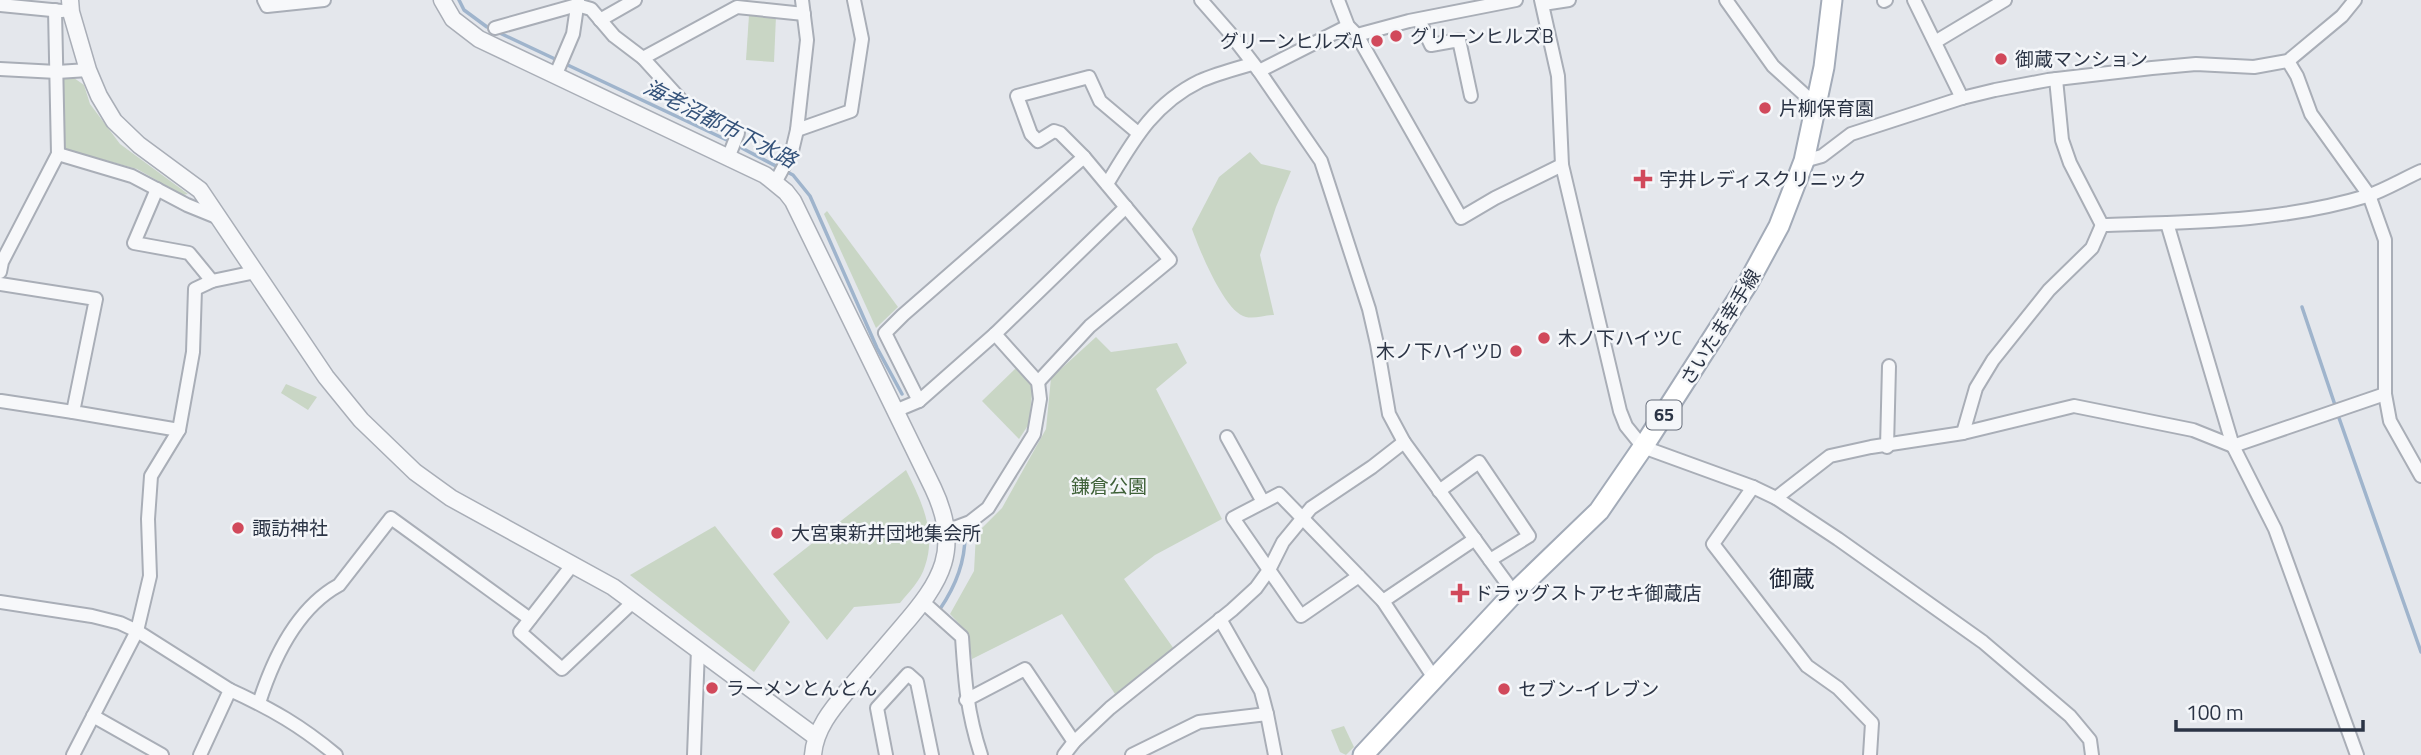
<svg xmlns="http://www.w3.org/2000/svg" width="2421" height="755" font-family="'Titillium Web','Noto Sans JP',sans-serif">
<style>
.green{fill:#c9d6c5}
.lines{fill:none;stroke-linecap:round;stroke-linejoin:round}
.stream{stroke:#9fb4cc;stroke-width:3.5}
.minor-casing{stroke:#a9aeb7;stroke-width:16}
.tertiary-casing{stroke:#a9aeb7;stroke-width:19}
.primary-casing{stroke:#a3abb8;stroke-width:23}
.minor{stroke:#f7f8fa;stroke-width:12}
.tertiary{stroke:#f7f8fa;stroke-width:16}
.primary{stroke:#fff;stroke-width:19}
.poi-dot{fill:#d1495b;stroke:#f4f6f9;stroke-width:2.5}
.labels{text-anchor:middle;stroke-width:5;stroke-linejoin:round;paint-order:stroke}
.shield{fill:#f4f6f9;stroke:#676e7b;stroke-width:2}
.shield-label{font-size:18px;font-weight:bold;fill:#2b3445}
.poi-label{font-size:19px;fill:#2b3445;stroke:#f4f6f9;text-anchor:start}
.street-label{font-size:19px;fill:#2b3445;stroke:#f4f6f9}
.park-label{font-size:19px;fill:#3f6138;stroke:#f4f6f9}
.water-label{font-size:21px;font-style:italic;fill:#34527a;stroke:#f4f6f9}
.quarter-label{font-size:23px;fill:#1d2536;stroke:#f4f6f9}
</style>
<rect width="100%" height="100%" fill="#e4e7ec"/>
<!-- green -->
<g class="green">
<polygon points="749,15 776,16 774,62 746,60"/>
<polygon points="74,78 84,85 90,104 120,144 188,194 183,195 137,169 65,149 62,79"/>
<path d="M1250,152L1261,164L1291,171L1276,207L1260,255L1274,315C1266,315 1254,319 1246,317C1225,313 1199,249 1192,229L1219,177Z"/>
<polygon points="827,211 898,307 876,328 824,214"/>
<polygon points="1096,337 1111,352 1177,343 1187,363 1156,389 1222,519 1155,555 1124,579 1174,649 1115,694 1062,614 972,659 967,632 950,614 974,571 976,534 1002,508 1046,429 1051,378"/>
<polygon points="1016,368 1033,383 1029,424 1019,439 982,401"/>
<polygon points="286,384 317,397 308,410 281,393"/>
<path d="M906,470C921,500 937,532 925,566C921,580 909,592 900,603L854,607L827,640L773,574Z"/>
<polygon points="715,526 790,622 754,672 630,575"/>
<polygon points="1344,726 1354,747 1346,755 1340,752 1331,730"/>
</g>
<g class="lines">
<!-- stream -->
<g class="stream">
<polyline points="459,0 464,10 487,27 731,142"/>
<polyline points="738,146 793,175 810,196 877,348 902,394"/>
<polyline points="2302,307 2336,408"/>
<polyline points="2338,415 2421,652"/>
<path d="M940,609C955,587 965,563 965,536"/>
</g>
<defs>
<g id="minor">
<polyline points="264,0 267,6 324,0"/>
<polyline points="1201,0 1229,32 1259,71 1321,161 1369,309 1377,344 1389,414 1404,442 1514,593"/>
<polyline points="1338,0 1348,26 1357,35 1461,218 1495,198 1562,165"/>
<polyline points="1541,0 1558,76 1562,165 1620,411 1626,426 1643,447 1753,487 1776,498 1838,539 1983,642 2070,716 2090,740 2092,755"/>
<polyline points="1726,0 1773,66 1817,106"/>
<polyline points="1914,0 1962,98"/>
<polyline points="1884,1 1886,0"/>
<polyline points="1543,4 1569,0"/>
<polyline points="0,5 62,11"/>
<polyline points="600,20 635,0"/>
<polyline points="1419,20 1431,45 1459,40 1471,96"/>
<polyline points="495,28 577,5 591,9 614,36 643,58 737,7 804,14"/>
<polyline points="1357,35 1409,21 1516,0"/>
<polyline points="1935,42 2005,0"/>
<polyline points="643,58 682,101 693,110 738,133 728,158"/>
<polyline points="2288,61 2297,76 2311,114 2369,195 2385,240 2385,394 2390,421 2421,476"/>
<polyline points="0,69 57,72 88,70"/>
<polyline points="1259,71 1348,26"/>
<polyline points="556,74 573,34 578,0"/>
<polyline points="2056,79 2062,140 2070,163 2102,225"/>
<polyline points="797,130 851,111 862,39 854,0"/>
<polyline points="58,154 132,176 187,205 219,218"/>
<polyline points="1084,157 1060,133 1054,131 1038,141 1031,134 1017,96 1089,77 1100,101 1138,133"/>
<polyline points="1804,161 1822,156 1851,134 1962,98 1995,90 2048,80 2152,68 2196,64 2254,67 2288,61 2342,16 2355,0"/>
<polyline points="775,183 792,151 797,130 807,40 802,0"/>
<path d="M1107,184C1133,141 1153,104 1200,81C1216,74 1235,69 1252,64"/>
<polyline points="157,189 134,243 189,253 212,281"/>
<polyline points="2167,223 2233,446 2275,529 2357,755"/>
<path d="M2102,225C2192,222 2281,222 2367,196C2385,190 2403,179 2421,171"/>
<polyline points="0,272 2,262 58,154 55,10"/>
<polyline points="0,284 96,299 73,412 179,430"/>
<polyline points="1,401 73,412"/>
<polyline points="919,401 995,334 1126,207"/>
<polyline points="895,411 919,401 885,333 903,315 1084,157 1170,260 1090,326 1038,382"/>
<polyline points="1963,433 1976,388 1993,360 2049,290 2092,248 2102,225"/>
<polyline points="1227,437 1263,502"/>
<polyline points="1887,447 1889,366"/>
<polyline points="1753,487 1713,544 1807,666 1838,688 1872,723 1870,755"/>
<polyline points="1439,491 1479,462 1529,536 1490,560"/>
<polyline points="1776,498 1830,456 1871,447 1963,433 2074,406 2193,430 2233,446 2385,394"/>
<polyline points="946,531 970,522 988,508 1034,434 1040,399 1038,382 995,334"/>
<polyline points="573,564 520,632 562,669 634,601"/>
<polyline points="1359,576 1301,616 1233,518 1279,494 1383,601 1434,678"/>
<polyline points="1383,601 1475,539"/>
<polyline points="0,602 92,616 120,623 137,631 230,690 200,755"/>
<path d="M923,602L962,637C965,682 967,712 981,755"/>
<polyline points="1220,619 1261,691 1267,714"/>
<path d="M230,690C272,709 301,726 336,755"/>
<polyline points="966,700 1025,669 1074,742"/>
<path d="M259,703C273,659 297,608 339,585L391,518L530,619"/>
<polyline points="93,716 162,755"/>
<polyline points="73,755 137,631 150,576 148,519 151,476 179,430 193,352 195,289 212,281 255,272"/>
<polyline points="694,755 698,649"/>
<polyline points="886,755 877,708 908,674 917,682 932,755"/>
<polyline points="1064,755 1074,742 1110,708 1232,610 1256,588 1269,570 1283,542 1311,508 1372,467 1404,442"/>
<polyline points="1132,755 1199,722 1267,714 1275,755"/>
</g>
<g id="tertiary">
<polyline points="70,0 71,12 88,70 99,96 114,121 139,145 200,190 326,377 361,420 415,472 451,498 613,587 816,737"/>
<path d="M442,0L453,19L479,39L765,175L786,192L793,201L933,488C962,549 942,581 901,628C883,649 866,669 848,690C832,709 815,729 813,755"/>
</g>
<polyline id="primary" points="1363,755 1514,593 1599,511 1643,447 1748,283 1779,226 1804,161 1824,67 1832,0"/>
</defs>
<!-- minor casing -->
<use href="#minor" class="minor-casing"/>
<!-- tertiary casing -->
<use href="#tertiary" class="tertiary-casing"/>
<!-- primary casing -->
<use href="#primary" class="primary-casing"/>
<!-- minor -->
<use href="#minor" class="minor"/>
<!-- tertiary -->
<use href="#tertiary" class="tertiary"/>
<!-- primary -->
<use href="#primary" class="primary"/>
</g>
<!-- markers -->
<g class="poi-dot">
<circle cx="1396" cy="36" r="7"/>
<circle cx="1377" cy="41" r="7"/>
<circle cx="2001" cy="59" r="7"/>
<circle cx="1765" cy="108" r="7"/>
<path d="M1639.5 168.5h7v7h7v7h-7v7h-7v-7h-7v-7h7z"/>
<circle cx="1544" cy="338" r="7"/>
<circle cx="1516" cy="351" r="7"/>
<circle cx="238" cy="528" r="7"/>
<circle cx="777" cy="533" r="7"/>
<path d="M1456.5 582.5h7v7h7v7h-7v7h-7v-7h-7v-7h7z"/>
<circle cx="712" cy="688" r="7"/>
<circle cx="1504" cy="689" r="7"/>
</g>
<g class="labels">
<!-- shield labels -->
<rect class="shield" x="1646.5" y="400.5" width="35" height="29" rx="5"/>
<g class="shield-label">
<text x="1664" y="421">65</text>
</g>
<!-- poi labels -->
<g class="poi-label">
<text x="1410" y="43">グリーンヒルズB</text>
<text x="1363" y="48" text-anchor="end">グリーンヒルズA</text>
<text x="2015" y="66">御蔵マンション</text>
<text x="1779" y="115">片柳保育園</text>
<text x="1659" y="186">宇井レディスクリニック</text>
<text x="1558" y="345">木ノ下ハイツC</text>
<text x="1502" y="358" text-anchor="end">木ノ下ハイツD</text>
<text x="252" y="535">諏訪神社</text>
<text x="791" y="540">大宮東新井団地集会所</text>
<text x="1474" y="600">ドラッグストアセキ御蔵店</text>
<text x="726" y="695">ラーメンとんとん</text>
<text x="1518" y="696">セブン-イレブン</text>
</g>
<!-- street labels -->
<g class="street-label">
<text transform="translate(1720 327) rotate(-58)" y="7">さいたま幸手線</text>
</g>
<!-- park labels -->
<g class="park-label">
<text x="1109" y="493">鎌倉公園</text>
</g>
<!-- water labels -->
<g class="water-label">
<text transform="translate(720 124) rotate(27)" y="7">海老沼都市下水路</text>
</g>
<!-- quarter labels -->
<g class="quarter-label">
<text x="1792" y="587">御蔵</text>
</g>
</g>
<!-- scale -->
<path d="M2176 720v10h187v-10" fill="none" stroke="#2b3445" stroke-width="3.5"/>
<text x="2186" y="720" font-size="21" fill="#2b3445" stroke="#f4f6f9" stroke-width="5" paint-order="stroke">100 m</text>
</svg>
